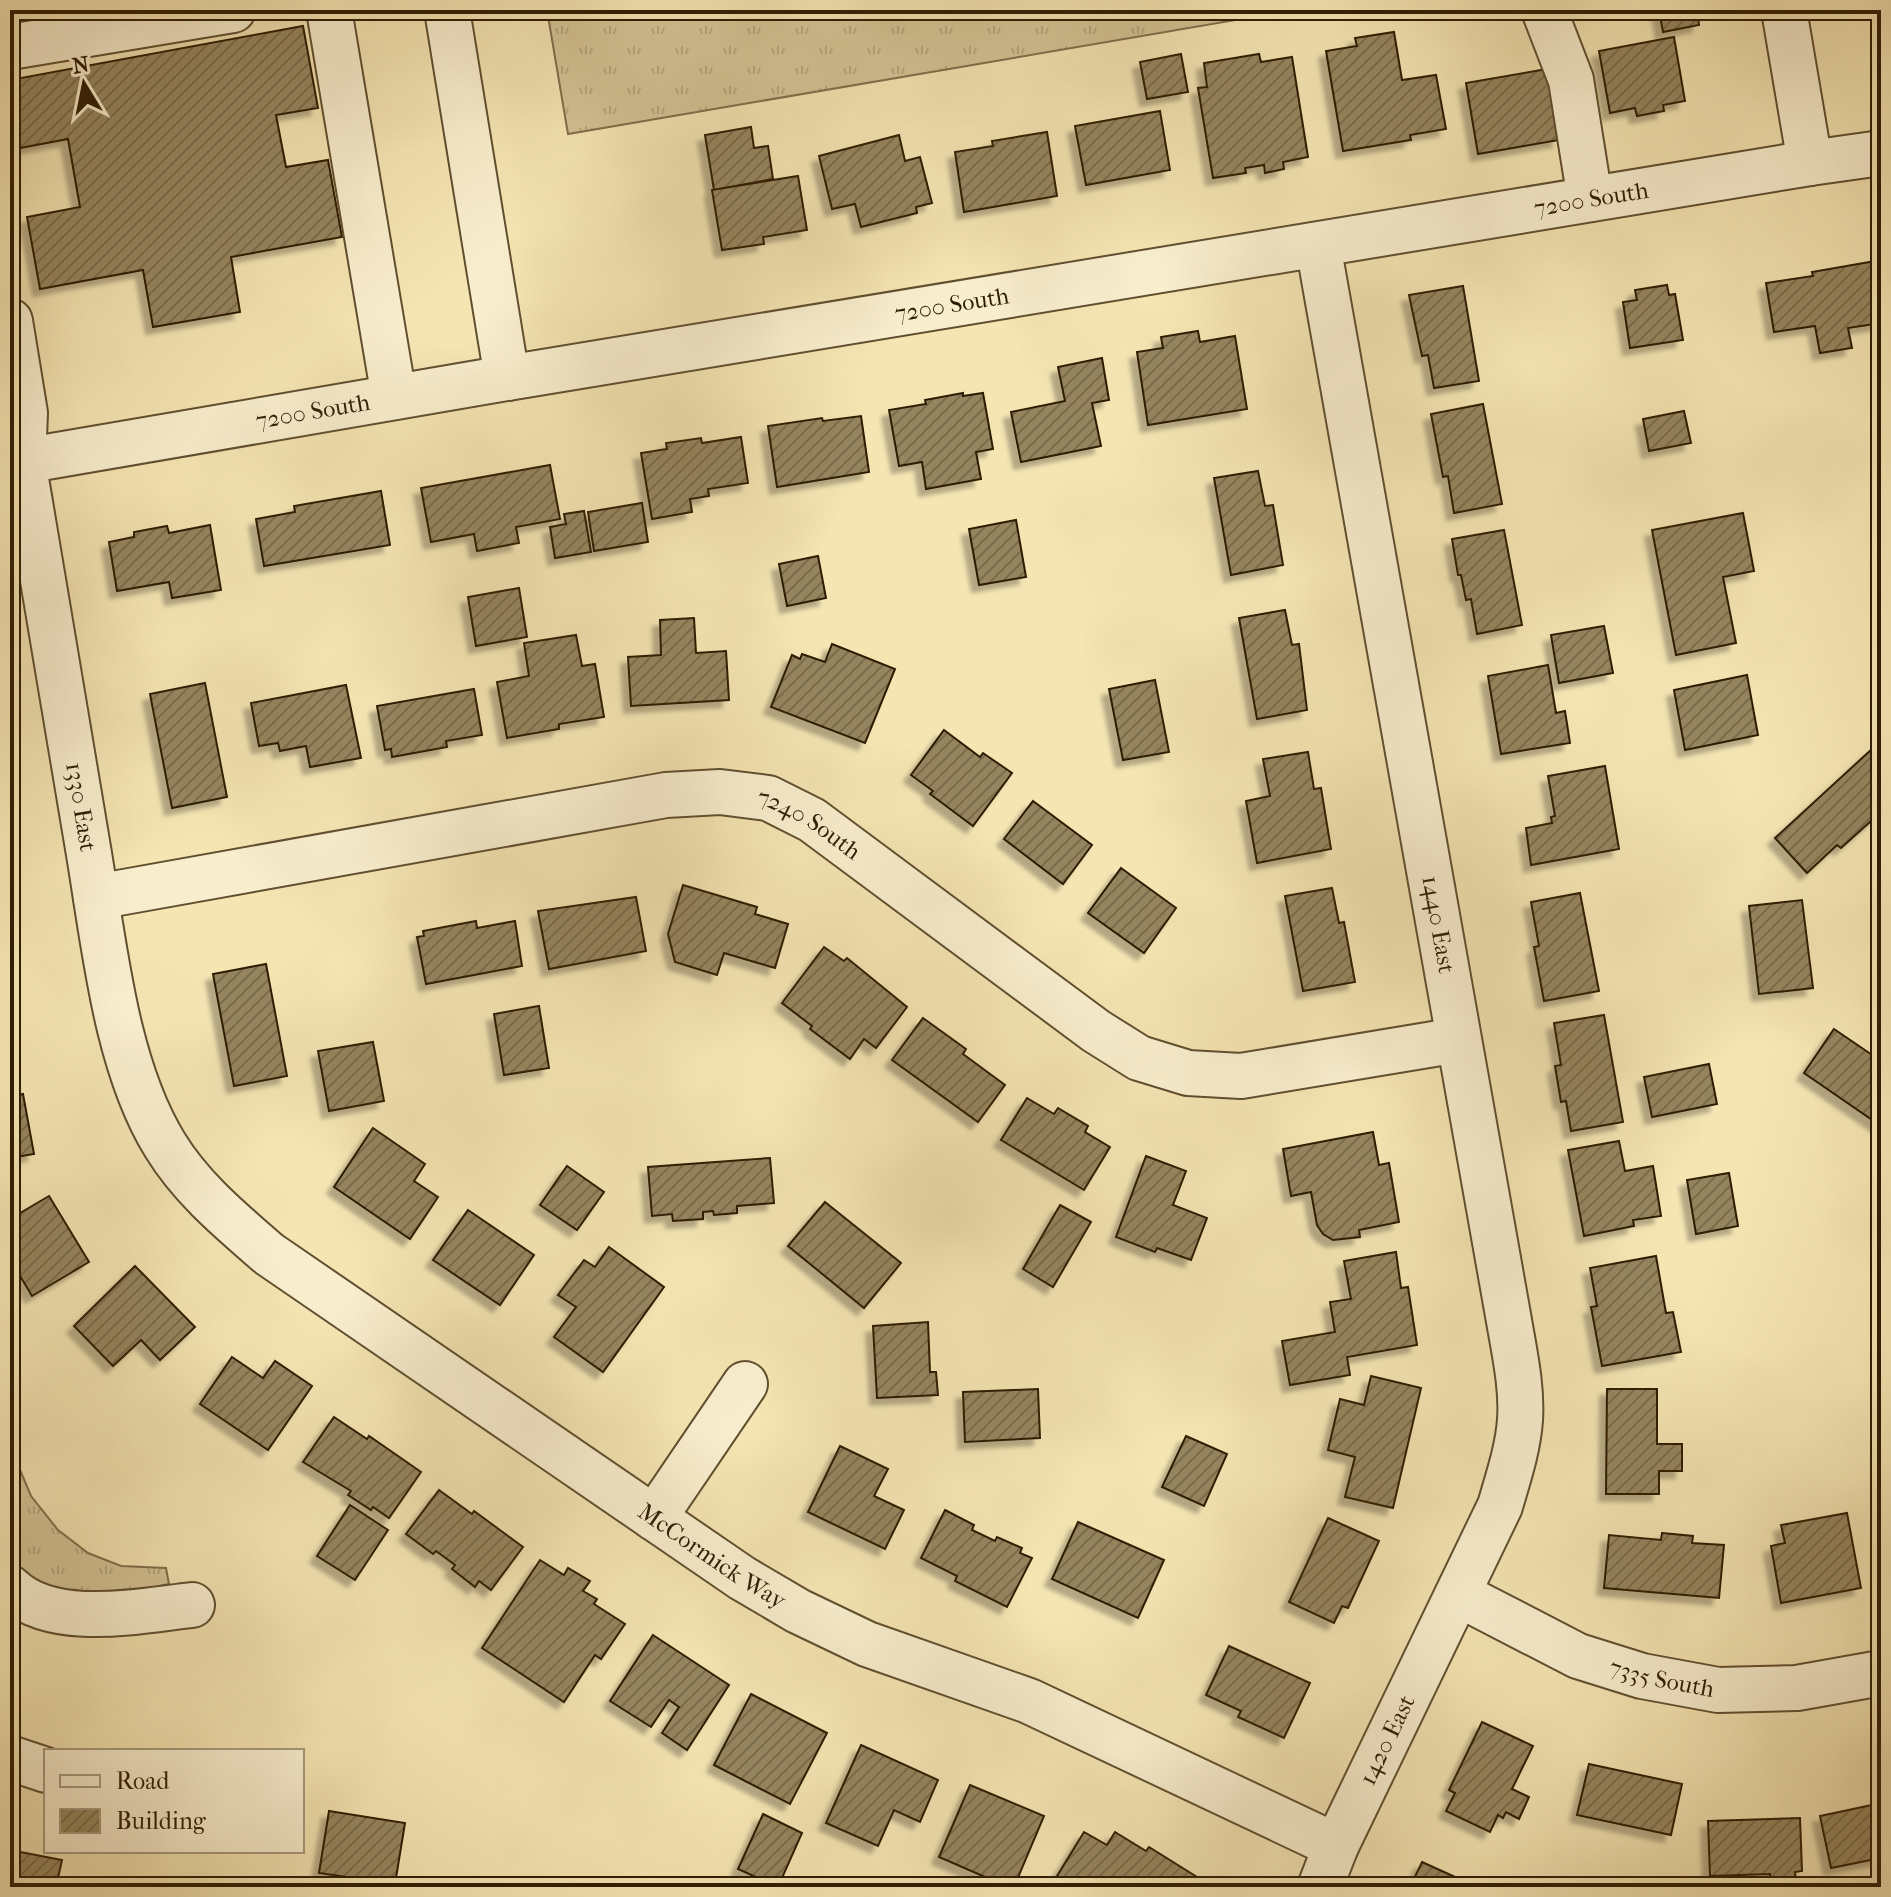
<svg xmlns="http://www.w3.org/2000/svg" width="1891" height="1897" font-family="'IM FELL French Canon',serif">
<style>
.grass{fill:url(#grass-tufts);stroke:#81704c;stroke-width:2}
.building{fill:url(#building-hatch);stroke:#2f1d03;stroke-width:2;filter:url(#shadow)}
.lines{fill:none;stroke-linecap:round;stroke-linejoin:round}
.minor-casing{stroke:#604f2f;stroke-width:48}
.minor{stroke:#f8eece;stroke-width:44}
.labels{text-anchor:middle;stroke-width:8;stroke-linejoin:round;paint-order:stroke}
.street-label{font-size:24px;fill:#2f1d03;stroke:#f8eece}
</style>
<defs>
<pattern id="grass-tufts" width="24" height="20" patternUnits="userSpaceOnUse" patternTransform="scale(2)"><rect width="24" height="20" fill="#d3c395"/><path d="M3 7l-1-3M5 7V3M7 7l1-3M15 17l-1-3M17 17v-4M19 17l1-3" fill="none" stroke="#b5a77f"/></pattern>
<pattern id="building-hatch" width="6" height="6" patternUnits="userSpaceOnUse" patternTransform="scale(2)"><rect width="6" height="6" fill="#95855f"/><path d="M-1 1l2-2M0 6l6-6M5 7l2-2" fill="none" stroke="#7a6c4c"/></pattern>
<filter id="shadow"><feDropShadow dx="-7" dy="7" stdDeviation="2" flood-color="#0004"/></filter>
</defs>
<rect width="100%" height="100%" fill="#f4e5b3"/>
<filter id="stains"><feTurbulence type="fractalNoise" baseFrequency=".0025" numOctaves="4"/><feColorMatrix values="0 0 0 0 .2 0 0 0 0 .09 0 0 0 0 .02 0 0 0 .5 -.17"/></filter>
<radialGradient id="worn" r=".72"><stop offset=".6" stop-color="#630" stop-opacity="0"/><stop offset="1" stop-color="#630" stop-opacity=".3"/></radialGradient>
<!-- grass -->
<g class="grass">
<polygon points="547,10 1294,10 568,134"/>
<polygon points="10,1446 31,1496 58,1530 88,1553 121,1566 166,1568 169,1584 75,1604 10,1567"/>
</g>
<!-- building -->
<g class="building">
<polygon points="1659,10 1697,10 1699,25 1663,32"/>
<polygon points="303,26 318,108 276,115 286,167 328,160 342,237 231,257 240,312 153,327 143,270 40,289 27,217 80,207 68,139 20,148 10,80"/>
<polygon points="1394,32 1402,80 1436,75 1446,129 1410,135 1411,140 1343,151 1326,51 1357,46 1355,38"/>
<polygon points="1674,37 1685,101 1663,105 1664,111 1637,116 1635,108 1610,113 1599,51"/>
<polygon points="1181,54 1188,92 1147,99 1140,62"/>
<polygon points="1259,54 1261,62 1292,57 1308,157 1283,162 1284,169 1265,173 1264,165 1245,168 1246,173 1213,178 1198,88 1207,87 1204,63"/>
<polygon points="1547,69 1559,140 1478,154 1466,83"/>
<polygon points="1160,111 1170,170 1086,185 1075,126"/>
<polygon points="751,127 754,148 768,146 773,179 714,190 705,135"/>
<polygon points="1047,132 1057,196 964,212 955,152 993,146 992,141"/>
<polygon points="899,135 905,161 920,157 932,203 916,207 917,213 861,227 855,204 832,209 819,156"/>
<polygon points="798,176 807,230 763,237 764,244 722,250 712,190"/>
<polygon points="1881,260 1881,323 1848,328 1852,348 1820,353 1815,326 1774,332 1766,283 1813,276 1812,272"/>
<polygon points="1667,285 1669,295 1675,294 1683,340 1630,348 1623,302 1637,300 1635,290"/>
<polygon points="1463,286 1479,381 1434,388 1428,355 1422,356 1409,295"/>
<polygon points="1198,331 1200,342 1235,336 1247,409 1148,425 1137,352 1163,348 1161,337"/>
<polygon points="1102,358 1109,400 1092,403 1101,446 1021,462 1011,412 1065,401 1058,367"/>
<polygon points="963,393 963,396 983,393 993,449 976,452 981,479 926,489 922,462 899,466 889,410 926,404 925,400"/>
<polygon points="1483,404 1502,504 1454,513 1448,476 1443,477 1431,414"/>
<polygon points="1684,411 1691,443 1649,451 1643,419"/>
<polygon points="861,416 869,472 777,487 768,426 822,418 823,421"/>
<polygon points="741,437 748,483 708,489 709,496 690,499 692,512 652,519 641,453 667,449 666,443 701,438 702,443"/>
<polygon points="550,465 560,519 516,527 519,543 477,551 474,534 431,542 421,488"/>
<polygon points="1258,471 1265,506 1273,505 1283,565 1231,575 1214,478"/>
<polygon points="381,491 390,545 264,566 256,519 295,512 294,506"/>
<polygon points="642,503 648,542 594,551 588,512"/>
<polygon points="584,511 591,552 555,558 550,527 566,524 564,514"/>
<polygon points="1743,513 1754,571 1723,577 1736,643 1676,655 1652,530"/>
<polygon points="1016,520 1026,577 979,585 969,529"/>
<polygon points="210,525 221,590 172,598 169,582 117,591 109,542 134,537 134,532 167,526 169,533"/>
<polygon points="1504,530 1522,625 1477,634 1471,599 1466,600 1461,575 1458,575 1452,539"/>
<polygon points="818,556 826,598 787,606 779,564"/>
<polygon points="519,588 527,637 476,646 468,597"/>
<polygon points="1285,610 1292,645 1299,644 1307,710 1257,719 1239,618"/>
<polygon points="694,618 696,653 726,651 729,700 631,706 628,657 661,655 660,620"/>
<polygon points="1604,626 1613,673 1559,683 1551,635"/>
<polygon points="576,635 582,666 595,664 604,717 559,724 559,729 507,738 497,682 529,676 524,643"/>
<polygon points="832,644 895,669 865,743 771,707 792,655 800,659 802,654 825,662"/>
<polygon points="1548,665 1556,713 1565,711 1570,743 1501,754 1488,676"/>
<polygon points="1747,675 1758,735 1685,750 1674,690"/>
<polygon points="1155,680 1169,752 1123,760 1109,689"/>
<polygon points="205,683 227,797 172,808 150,694"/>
<polygon points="346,685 361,758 310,767 306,746 280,751 278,743 259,746 251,703"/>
<polygon points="474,689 482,735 446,741 447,747 392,757 391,749 385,750 377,706"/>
<polygon points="944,730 980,757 983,753 1012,773 973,826 930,794 933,791 911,775"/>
<polygon points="1872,749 1881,759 1881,812 1841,848 1837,845 1807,873 1775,838"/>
<polygon points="1308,752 1314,789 1321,788 1331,849 1257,863 1246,801 1270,796 1263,759"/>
<polygon points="1605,766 1619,849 1531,865 1526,828 1552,823 1551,817 1555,816 1548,776"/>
<polygon points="1033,801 1092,845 1063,884 1004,839"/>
<polygon points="1121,868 1176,908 1144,953 1088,913"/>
<polygon points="683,885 757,907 755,914 788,924 775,968 724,953 717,975 675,962 668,934"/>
<polygon points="1332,888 1339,923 1344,922 1355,982 1303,991 1285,896"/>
<polygon points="1580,893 1599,991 1544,1001 1534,947 1539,946 1531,902"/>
<polygon points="636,897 646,951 549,969 538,911"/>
<polygon points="1802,900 1813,988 1759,994 1749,906"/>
<polygon points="476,921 477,928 515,921 522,966 426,984 417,937 424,936 423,931"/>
<polygon points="824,947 844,961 847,958 907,1007 876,1048 864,1039 850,1059 810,1029 812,1026 782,1003"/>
<polygon points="266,964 287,1076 234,1086 213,974"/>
<polygon points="539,1006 549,1068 504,1075 494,1014"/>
<polygon points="1604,1015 1623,1122 1571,1131 1566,1101 1561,1102 1555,1066 1561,1065 1554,1023"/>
<polygon points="923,1018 966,1049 963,1054 1005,1085 978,1122 892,1060"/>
<polygon points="1834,1029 1881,1061 1881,1126 1804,1073"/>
<polygon points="373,1042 384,1101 329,1111 318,1051"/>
<polygon points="1709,1064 1717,1104 1652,1117 1644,1077"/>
<polygon points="10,1079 13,1096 23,1094 34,1154 10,1158"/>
<polygon points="1027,1098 1054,1114 1058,1108 1088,1126 1085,1132 1110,1147 1084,1190 1001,1140"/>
<polygon points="373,1128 425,1164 414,1181 438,1197 410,1239 334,1187"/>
<polygon points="1373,1132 1379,1165 1389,1163 1399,1222 1359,1230 1360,1237 1333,1240 1323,1234 1317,1225 1311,1192 1291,1196 1283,1149"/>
<polygon points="1619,1141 1625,1171 1653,1166 1661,1216 1633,1220 1634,1226 1584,1236 1568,1150"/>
<polygon points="1146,1156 1186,1171 1173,1205 1207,1218 1191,1260 1157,1248 1155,1252 1116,1237"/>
<polygon points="770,1158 774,1203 737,1206 737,1213 714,1215 713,1211 703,1212 703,1219 673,1221 672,1214 652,1216 648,1167"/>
<polygon points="567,1166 604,1192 577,1230 540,1205"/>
<polygon points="1729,1173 1738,1226 1696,1234 1687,1180"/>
<polygon points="49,1196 89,1262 32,1296 10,1259 10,1219"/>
<polygon points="825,1202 901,1263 864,1308 788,1246"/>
<polygon points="1060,1205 1091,1222 1053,1287 1023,1269"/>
<polygon points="468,1210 534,1255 500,1305 433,1260"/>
<polygon points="609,1247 664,1287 603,1372 554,1337 576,1307 558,1295 584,1260 595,1267"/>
<polygon points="1396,1252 1401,1288 1408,1287 1417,1345 1347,1357 1350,1375 1290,1385 1282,1341 1335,1332 1330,1302 1351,1299 1344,1261"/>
<polygon points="1656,1256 1666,1313 1673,1312 1681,1352 1602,1366 1591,1307 1597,1306 1590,1268"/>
<polygon points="135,1266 195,1327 160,1360 141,1340 113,1366 74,1326"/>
<polygon points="928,1322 930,1372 936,1372 938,1395 877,1398 873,1326"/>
<polygon points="232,1357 263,1378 275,1361 312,1386 268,1450 200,1404"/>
<polygon points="1371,1376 1421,1388 1393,1508 1345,1497 1355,1457 1328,1450 1340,1399 1364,1405"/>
<polygon points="1038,1389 1040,1438 965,1442 963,1392"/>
<polygon points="1607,1389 1657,1389 1657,1444 1682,1444 1682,1471 1659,1471 1659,1494 1606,1494"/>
<polygon points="334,1417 367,1439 369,1436 421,1472 389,1518 373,1507 371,1510 348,1495 351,1491 303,1462"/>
<polygon points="1186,1436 1227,1454 1204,1506 1162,1487"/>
<polygon points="840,1446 888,1469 874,1496 904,1510 885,1549 808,1512"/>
<polygon points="439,1490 472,1514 474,1511 523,1547 491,1590 479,1581 475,1587 452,1569 455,1565 436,1551 433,1554 406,1534"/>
<polygon points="350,1505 388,1530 355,1580 317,1556"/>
<polygon points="945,1510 974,1525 972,1530 995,1541 997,1537 1022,1548 1020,1553 1032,1558 1007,1607 955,1581 957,1576 921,1558"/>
<polygon points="1847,1513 1861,1588 1781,1603 1771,1546 1785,1543 1781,1525"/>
<polygon points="1328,1518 1379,1541 1348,1608 1342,1606 1334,1623 1289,1602"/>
<polygon points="1078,1522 1164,1560 1138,1618 1052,1579"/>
<polygon points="1662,1533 1693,1536 1692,1543 1724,1545 1719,1598 1604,1588 1609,1535 1661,1540"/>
<polygon points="540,1560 564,1575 568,1568 590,1581 583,1591 597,1599 594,1604 625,1624 601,1659 595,1655 564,1702 482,1648"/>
<polygon points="653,1635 729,1685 687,1750 662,1733 679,1707 669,1700 651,1727 610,1701"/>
<polygon points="1229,1646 1310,1683 1284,1738 1238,1717 1241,1711 1206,1695"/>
<polygon points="751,1694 827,1733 790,1804 714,1765"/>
<polygon points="1482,1722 1533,1746 1512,1789 1529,1797 1519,1819 1506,1812 1503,1818 1498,1815 1490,1832 1446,1811 1455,1793 1449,1790"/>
<polygon points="861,1745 938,1780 920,1822 894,1810 878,1846 826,1823"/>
<polygon points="1589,1764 1682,1784 1671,1835 1577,1815"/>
<polygon points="970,1785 1044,1816 1014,1887 1008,1887 939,1857"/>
<polygon points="1881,1803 1881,1858 1831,1868 1820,1816"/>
<polygon points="329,1811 405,1823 395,1884 319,1873"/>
<polygon points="763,1814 802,1833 778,1887 738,1869"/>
<polygon points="1800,1818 1802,1871 1795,1872 1796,1887 1770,1887 1770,1874 1710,1876 1708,1821"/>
<polygon points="1084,1832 1107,1845 1115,1832 1146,1851 1149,1847 1213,1887 1092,1887 1088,1884 1086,1887 1064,1887 1054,1881"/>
<polygon points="10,1850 62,1860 56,1887 10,1887"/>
<polygon points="1422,1862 1473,1885 1472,1887 1404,1887 1407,1881 1412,1883"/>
</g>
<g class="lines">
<defs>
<g id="minor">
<polyline points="329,10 394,397"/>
<polyline points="447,10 507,378"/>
<polyline points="1544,10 1571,80 1590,199"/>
<polyline points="1784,10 1810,163"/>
<polyline points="10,47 233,10"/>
<path id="s1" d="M1318,245L1511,1332C1516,1360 1522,1391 1520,1420C1518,1449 1508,1478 1500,1506L1336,1846L1320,1887"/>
<path id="s2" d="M10,321L25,413L23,461C45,590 67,719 88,848C104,942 115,1064 165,1145C191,1188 231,1221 269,1254L742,1578L798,1611L867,1644L1029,1701L1336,1846"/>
<path id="s3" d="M23,461L507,378L1810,163L1881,153"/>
<path id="s4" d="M96,897L666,795L720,792L768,798L812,820L1096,1031L1139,1058L1188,1073L1241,1076L1458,1040"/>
<polyline points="654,1518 745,1384"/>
<path d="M10,1588C52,1629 138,1611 192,1605"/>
<path id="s5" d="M1458,1594L1578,1656L1642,1676L1718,1690L1797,1688L1881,1673"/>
<polyline points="10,1758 46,1770"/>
</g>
</defs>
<!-- minor casing -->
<use href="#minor" class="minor-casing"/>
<!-- minor -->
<use href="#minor" class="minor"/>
</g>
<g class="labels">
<!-- street labels -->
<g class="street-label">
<text dy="8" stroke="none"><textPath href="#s3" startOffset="1590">7200 South</textPath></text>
<text dy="8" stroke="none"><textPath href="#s3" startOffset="942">7200 South</textPath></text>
<text dy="8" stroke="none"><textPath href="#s3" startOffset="294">7200 South</textPath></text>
<text dy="8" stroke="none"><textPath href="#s2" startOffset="492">1330 East</textPath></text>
<text dy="8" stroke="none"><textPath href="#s4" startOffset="730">7240 South</textPath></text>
<text dy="8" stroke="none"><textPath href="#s1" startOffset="690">1440 East</textPath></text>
<text dy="8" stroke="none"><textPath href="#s2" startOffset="1530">McCormick Way</textPath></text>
<text dy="8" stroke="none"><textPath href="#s5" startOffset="222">7335 South</textPath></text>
<text transform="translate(1387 1740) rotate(-64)" y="8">1420 East</text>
</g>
</g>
<!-- margin -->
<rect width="1891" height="1897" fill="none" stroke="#f4e5b3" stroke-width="40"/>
<rect x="12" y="12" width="1867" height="1873" fill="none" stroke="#2f1d03" stroke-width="4"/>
<rect x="20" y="20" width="1851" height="1857" fill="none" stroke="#2f1d03" stroke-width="2"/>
<!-- legend -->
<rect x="44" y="1749" width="260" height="104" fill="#f8eece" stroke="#a89a7d" stroke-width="2"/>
<rect x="60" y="1775" width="40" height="12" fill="#f8eece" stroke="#a89a7d" stroke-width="2"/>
<text x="116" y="1789" font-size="24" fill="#2f1d03">Road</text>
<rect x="60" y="1809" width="40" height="24" fill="url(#building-hatch)" stroke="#a89a7d" stroke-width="2"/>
<text x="116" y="1829" font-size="24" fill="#2f1d03">Building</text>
<!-- north arrow -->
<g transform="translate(84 84) rotate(350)" stroke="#f8eece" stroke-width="6" paint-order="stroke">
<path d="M0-6L14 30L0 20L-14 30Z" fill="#2f1d03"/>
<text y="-12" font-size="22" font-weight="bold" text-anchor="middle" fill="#2f1d03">N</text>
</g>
<rect width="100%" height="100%" filter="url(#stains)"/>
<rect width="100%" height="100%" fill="url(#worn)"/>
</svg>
